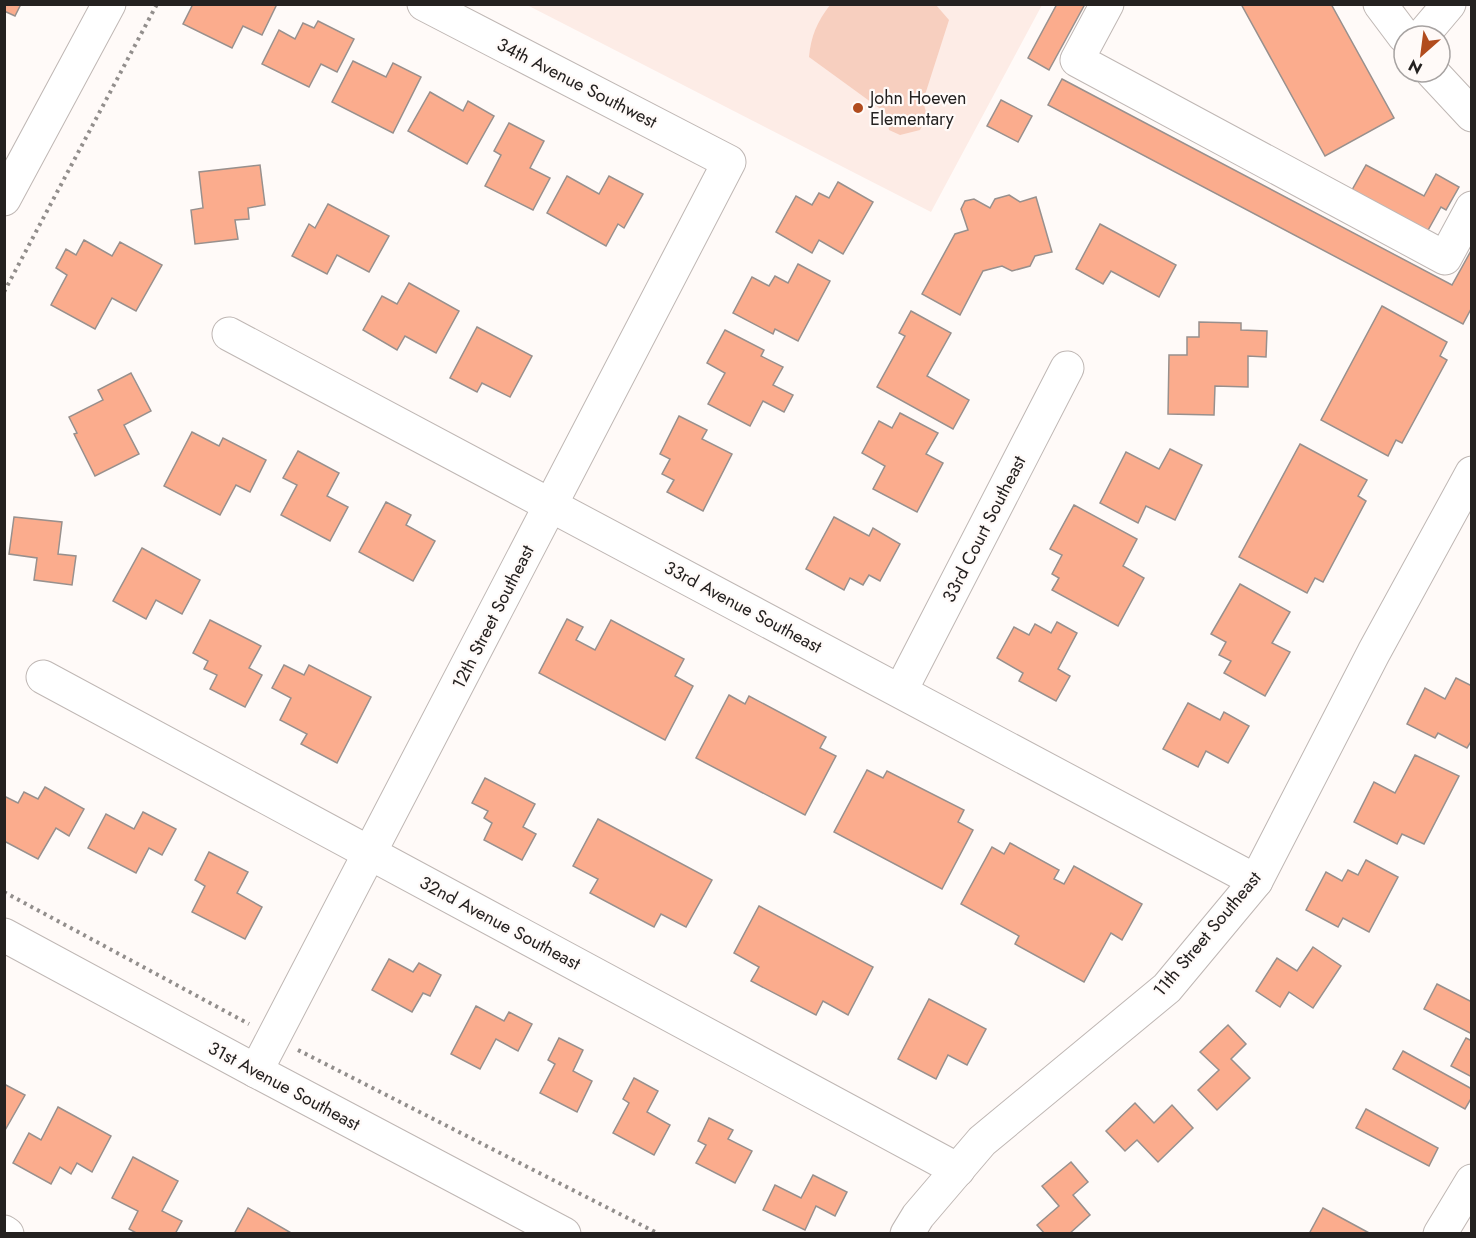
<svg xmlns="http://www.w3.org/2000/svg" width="1476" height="1238" font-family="Jost,sans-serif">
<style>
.built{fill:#fdece6}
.green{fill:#f7cfbf}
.building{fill:#fbac8d;stroke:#98908d;stroke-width:1.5}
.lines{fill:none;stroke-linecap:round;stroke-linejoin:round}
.minor-casing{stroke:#bfb7b4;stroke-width:35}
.path{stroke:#928e8c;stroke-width:4;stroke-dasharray:3 4.5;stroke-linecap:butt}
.minor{stroke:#fff;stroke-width:33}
.poi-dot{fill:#b14c1e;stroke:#fffaf8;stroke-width:2}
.labels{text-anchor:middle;stroke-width:4.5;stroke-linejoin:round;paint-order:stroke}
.street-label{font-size:18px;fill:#242120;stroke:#fffaf8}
.poi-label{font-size:18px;fill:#242120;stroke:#fffaf8;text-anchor:start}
</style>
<rect width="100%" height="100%" fill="#fffaf8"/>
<!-- built -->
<polygon class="built" points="527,5 1042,5 931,212"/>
<!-- green -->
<path class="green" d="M830,5H936L949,20L923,101L927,116L920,130L900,135L889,130L886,113L809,57C811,36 817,22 830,5Z"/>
<!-- building -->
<g class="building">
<polygon points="4,4 21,4 15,16 4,11"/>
<polygon points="193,4 277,4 262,35 243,26 232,48 183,24"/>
<polygon points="1057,4 1085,4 1049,70 1028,58"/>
<polygon points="1241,4 1331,4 1394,118 1325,156"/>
<polygon points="318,21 354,39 337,72 321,64 309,87 262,64 279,30 295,39 303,23 314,28"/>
<polygon points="353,61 386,77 393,63 421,77 393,133 332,102"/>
<polygon points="1062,79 1452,285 1472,249 1472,307 1463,324 1048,105"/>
<polygon points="430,92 463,111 468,101 494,116 467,164 408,131"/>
<polygon points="1001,100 1032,116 1018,142 987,126"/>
<polygon points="509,123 544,141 530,168 550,178 533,210 485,186 501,155 494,151"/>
<polygon points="260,165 265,205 248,208 249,219 235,220 238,239 195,244 191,210 203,208 199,172"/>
<polygon points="1366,165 1424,196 1436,174 1459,187 1446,210 1441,207 1427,232 1352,190"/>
<polygon points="567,176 599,194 609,176 643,194 624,228 618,224 606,246 547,213"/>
<polygon points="838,182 873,202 843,254 819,240 812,253 776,232 796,196 812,205 819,193 829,198"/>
<polygon points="1009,195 1020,202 1036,197 1052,252 1035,256 1030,266 1012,271 1002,266 983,271 960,315 922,294 955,234 968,230 961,209 965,201 974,199 990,208 995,199"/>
<polygon points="328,204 389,236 369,272 337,255 327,274 292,256 309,224 315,228"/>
<polygon points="1100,224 1176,265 1159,297 1111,271 1103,284 1076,269"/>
<polygon points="84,240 112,256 120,242 162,265 136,311 112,298 95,329 51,305 67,275 56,268 66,249 76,255"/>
<polygon points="798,264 830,281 798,341 775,329 773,334 733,313 752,277 769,286 775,276 788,283"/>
<polygon points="409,283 459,311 436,353 405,336 397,350 363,330 382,296 397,304"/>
<polygon points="1382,306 1447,342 1440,356 1447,360 1402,443 1396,440 1388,456 1321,420"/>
<polygon points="911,311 951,333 927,376 969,400 953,429 877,387 905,336 899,333"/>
<polygon points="1199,322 1241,323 1241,330 1267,331 1266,357 1248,356 1248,387 1215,386 1214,415 1168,414 1169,355 1187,355 1187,337 1199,337"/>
<polygon points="477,327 532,356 510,397 482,383 477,392 450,378"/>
<polygon points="725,330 764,350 761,356 783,367 773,385 793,395 784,412 763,401 750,426 708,404 725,373 707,363"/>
<polygon points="131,373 151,411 124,425 139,454 95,476 74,434 77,433 69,417 103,400 98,390"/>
<polygon points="900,413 938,433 926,454 943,463 917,512 873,489 885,466 862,453 879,421 892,428"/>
<polygon points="679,416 707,430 702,439 732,454 703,511 667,492 674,480 662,474 670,459 660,454"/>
<polygon points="192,432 219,446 223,438 266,460 250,492 236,485 220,515 164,486"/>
<polygon points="1300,444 1367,480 1358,496 1366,501 1323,582 1315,578 1307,593 1239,557"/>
<polygon points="1170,449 1202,465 1175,520 1146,506 1138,523 1100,503 1126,452 1159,469"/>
<polygon points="298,451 339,473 327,496 348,507 330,541 281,515 297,485 283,478"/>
<polygon points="386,502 411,515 406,525 435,541 413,581 359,552"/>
<polygon points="1074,505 1137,539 1123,566 1144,578 1118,626 1052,590 1059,578 1052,574 1062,555 1050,549"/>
<polygon points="14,517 62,522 58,554 76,556 72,585 34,580 37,558 9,554"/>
<polygon points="834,517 869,536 873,528 900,544 880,581 869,575 863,585 850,578 844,590 806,569"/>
<polygon points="142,548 200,580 182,614 156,600 146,619 113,601"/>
<polygon points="1240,584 1290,612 1272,643 1290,652 1265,696 1224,673 1231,661 1219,655 1226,642 1211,634"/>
<polygon points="567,619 583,627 576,640 595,650 611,620 684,659 675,676 693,686 665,740 539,673"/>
<polygon points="210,620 261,646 249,668 262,675 245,707 210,689 217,675 204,669 208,661 193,653"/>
<polygon points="1057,622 1077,633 1058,669 1070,676 1056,701 1019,681 1023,673 997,658 1014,627 1029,635 1035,624 1051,633"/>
<polygon points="284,665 304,675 309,665 371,697 337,763 301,744 307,734 280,720 291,698 272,688"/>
<polygon points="1456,678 1472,686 1472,740 1467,748 1438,733 1435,738 1407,724 1425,688 1445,699"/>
<polygon points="729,695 745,704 749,696 826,737 820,748 836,756 805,815 696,758"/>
<polygon points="1188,703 1220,720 1224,712 1249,726 1228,763 1206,751 1198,767 1163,749"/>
<polygon points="1415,755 1459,776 1424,844 1402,834 1397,844 1354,822 1374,782 1395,793"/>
<polygon points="867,770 883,778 887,771 964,810 958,822 973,830 942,889 834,832"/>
<polygon points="485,778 535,804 523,827 536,834 522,860 484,840 492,823 484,818 488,811 472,803"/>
<polygon points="45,787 84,809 69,836 56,828 38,859 4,841 4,796 18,803 24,792 38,799"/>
<polygon points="143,812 176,829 162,855 149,848 136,873 88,848 106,814 134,829"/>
<polygon points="598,819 712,880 686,927 661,914 654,927 590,893 598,879 573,866"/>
<polygon points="1010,843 1059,870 1054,879 1064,884 1074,866 1142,904 1122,940 1111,933 1084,982 1015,944 1019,936 961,904 992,847 1004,854"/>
<polygon points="209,852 248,872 237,893 262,907 245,939 192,912 205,886 195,880"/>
<polygon points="1366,860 1398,877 1369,932 1343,918 1338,927 1306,910 1326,872 1342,881 1348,870 1358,875"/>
<polygon points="759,906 873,967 848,1015 823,1001 816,1015 751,981 759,967 734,953"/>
<polygon points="1313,947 1341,966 1313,1008 1289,992 1280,1007 1256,991 1277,958 1297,971"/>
<polygon points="389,959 413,972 419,963 441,975 430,996 423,993 412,1012 372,990"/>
<polygon points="1437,984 1472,1002 1472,1034 1424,1009"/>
<polygon points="929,999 986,1029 967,1065 948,1055 936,1079 898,1059"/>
<polygon points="476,1006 504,1021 509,1012 532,1024 518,1051 496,1039 480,1069 451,1054"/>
<polygon points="1228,1025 1246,1044 1231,1059 1250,1078 1217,1110 1198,1090 1219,1070 1200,1052"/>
<polygon points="559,1038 583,1050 573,1071 592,1081 577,1112 540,1093 555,1064 548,1060"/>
<polygon points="1466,1038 1472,1041 1472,1077 1451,1066"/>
<polygon points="1403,1051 1472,1089 1472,1097 1465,1109 1393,1069"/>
<polygon points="634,1078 658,1091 647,1112 670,1125 654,1155 613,1133 629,1103 623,1099"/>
<polygon points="4,1084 25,1095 4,1132"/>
<polygon points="1135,1103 1154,1123 1172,1105 1193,1128 1158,1162 1137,1140 1125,1151 1106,1131"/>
<polygon points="58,1107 111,1136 92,1172 77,1163 71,1174 60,1167 51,1184 13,1163 29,1133 41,1140"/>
<polygon points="1366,1109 1438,1148 1429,1166 1356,1128"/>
<polygon points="709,1118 733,1130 728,1139 752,1151 735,1183 696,1163 706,1145 698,1141"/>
<polygon points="133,1157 178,1181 162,1211 182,1221 175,1234 138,1234 129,1229 138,1211 112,1198"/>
<polygon points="1071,1162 1088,1182 1073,1195 1090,1215 1069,1234 1045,1234 1037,1225 1059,1206 1042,1186"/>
<polygon points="813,1175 847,1192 835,1216 816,1206 805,1230 763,1210 775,1185 801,1198"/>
<polygon points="248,1208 293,1234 234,1234"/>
<polygon points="1323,1208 1371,1234 1309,1234"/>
</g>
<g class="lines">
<defs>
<g id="minor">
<polyline points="1107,4 1077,60 1445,258 1472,208"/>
<polyline points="1380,4 1404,36"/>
<polyline points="1422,36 1449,4"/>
<polyline points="1432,72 1472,115"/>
<polyline points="4,199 109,4"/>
<polyline points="229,334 1256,881"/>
<polyline points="43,677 958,1170"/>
<polyline points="901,690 1067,368"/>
<polyline points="4,935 256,1071 564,1234"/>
<polyline points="256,1071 729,162 424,4"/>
<polyline points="4,1232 7,1234"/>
<polyline points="907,1234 918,1216 982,1141 1167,988 1256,881 1374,652 1472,473"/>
<polyline points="1440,1234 1472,1181"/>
</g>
</defs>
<!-- minor casing -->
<use href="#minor" class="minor-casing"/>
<!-- path -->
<g class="path">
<polyline points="4,292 157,4"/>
<polyline points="4,892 249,1024"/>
<polyline points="298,1050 659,1234"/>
</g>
<!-- minor -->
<use href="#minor" class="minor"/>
</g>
<!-- markers -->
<circle class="poi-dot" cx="858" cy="108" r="6"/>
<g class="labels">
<!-- street labels -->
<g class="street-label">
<text transform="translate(577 83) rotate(27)" y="6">34th Avenue Southwest</text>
<text transform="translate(984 529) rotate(-63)" y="6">33rd Court Southeast</text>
<text transform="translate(743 607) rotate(28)" y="6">33rd Avenue Southeast</text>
<text transform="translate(493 617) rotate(-63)" y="6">12th Street Southeast</text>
<text transform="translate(500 923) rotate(28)" y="6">32nd Avenue Southeast</text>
<text transform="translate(1207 934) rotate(-50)" y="6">11th Street Southeast</text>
<text transform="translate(284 1086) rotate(28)" y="6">31st Avenue Southeast</text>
</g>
<!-- poi labels -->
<g class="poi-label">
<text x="870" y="104">John Hoeven<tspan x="870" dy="21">Elementary</tspan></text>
</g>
</g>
<!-- border -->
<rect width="1476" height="1238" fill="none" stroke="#242120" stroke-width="12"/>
<!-- north arrow -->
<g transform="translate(1422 54) rotate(208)"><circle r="28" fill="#fffaf8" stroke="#a7a3a2" stroke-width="1.5"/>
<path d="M0-4.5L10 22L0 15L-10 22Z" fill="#b14c1e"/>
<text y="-9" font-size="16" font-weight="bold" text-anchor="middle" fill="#242120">N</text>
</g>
</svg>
